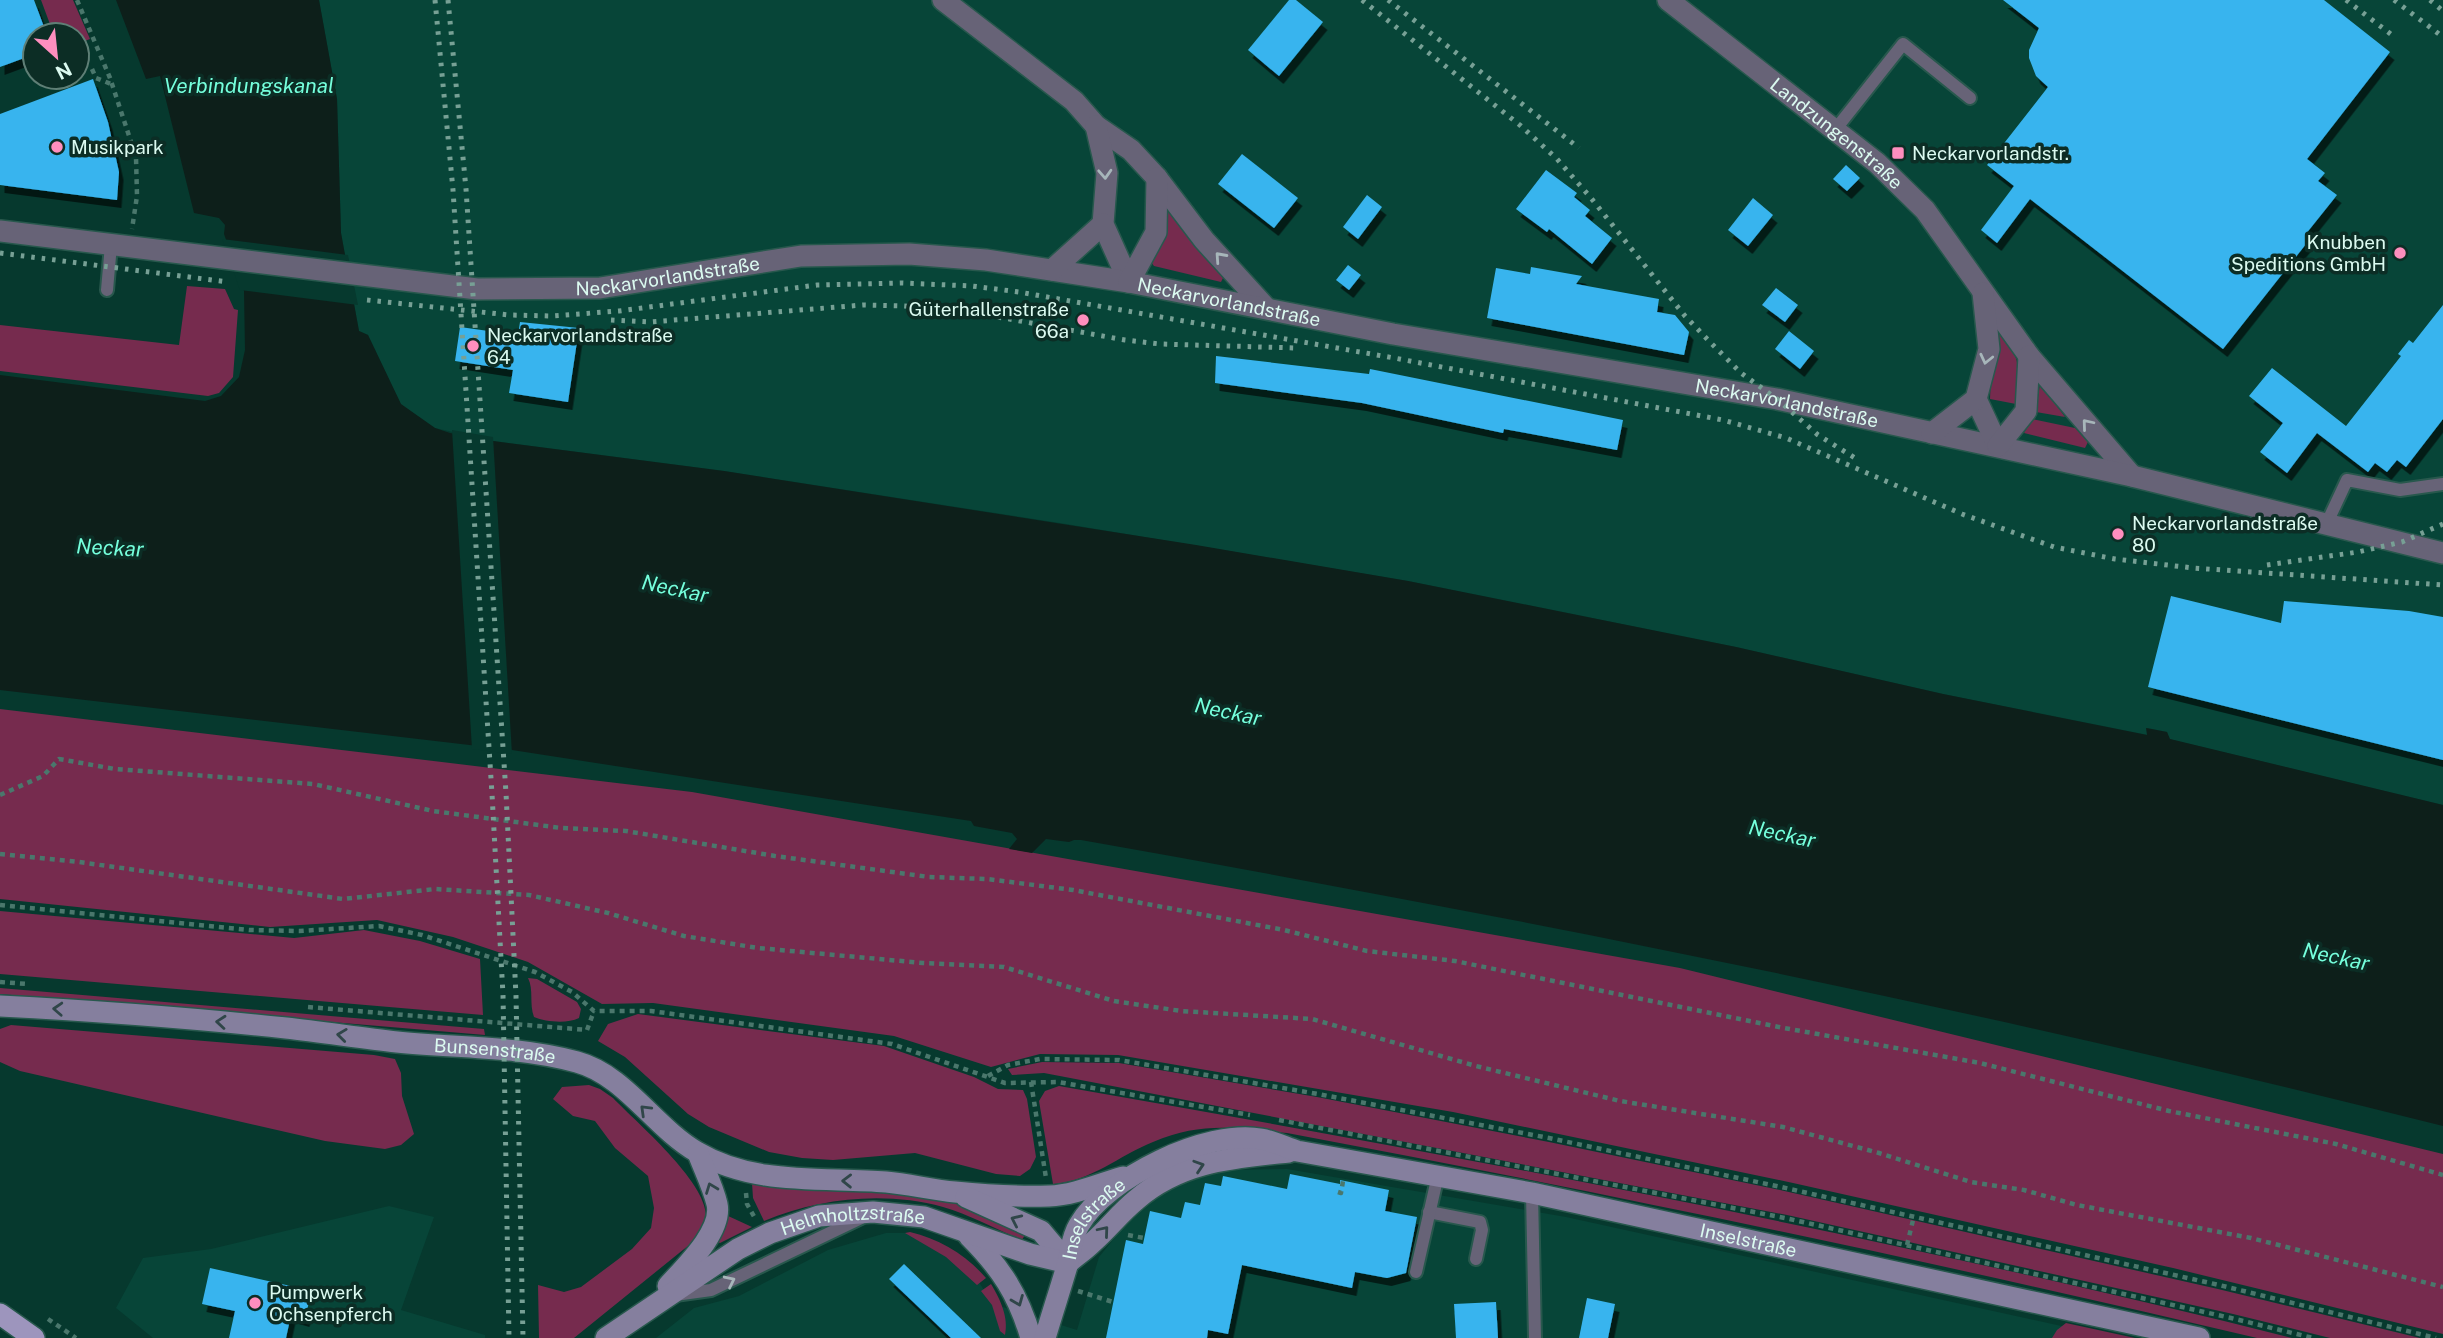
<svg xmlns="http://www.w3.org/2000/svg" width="2443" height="1338" font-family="'Public Sans',sans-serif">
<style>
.built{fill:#074538}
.green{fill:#762b4e}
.water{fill:#0d1f1a}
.pier{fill:#06392e}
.building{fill:#38b4ee;filter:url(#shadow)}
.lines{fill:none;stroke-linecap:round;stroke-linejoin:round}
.lane-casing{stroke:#28584d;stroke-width:16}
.street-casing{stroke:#28584d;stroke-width:24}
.secondary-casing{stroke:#28584d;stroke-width:24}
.primary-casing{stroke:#28584d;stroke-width:24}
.path{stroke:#4a776c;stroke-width:4.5;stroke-dasharray:5 5;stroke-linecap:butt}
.lane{stroke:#676377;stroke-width:12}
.street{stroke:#676377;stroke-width:21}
.secondary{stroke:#857f9e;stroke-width:21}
.primary{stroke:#9d95bd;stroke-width:21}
.rail{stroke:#77a095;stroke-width:5;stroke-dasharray:3.5 7;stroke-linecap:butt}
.oneway{stroke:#a7b6ba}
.oneway2{stroke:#304649}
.poi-dot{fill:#fe8ebe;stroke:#0c2d25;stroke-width:2.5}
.labels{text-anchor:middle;stroke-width:7;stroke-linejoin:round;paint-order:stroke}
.street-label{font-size:19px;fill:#dbfaf0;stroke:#0c2d25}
.poi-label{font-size:19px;fill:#dbfaf0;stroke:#0c2d25;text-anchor:start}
.water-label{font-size:21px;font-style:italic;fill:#75ffdc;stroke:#0c2d25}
</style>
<defs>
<filter id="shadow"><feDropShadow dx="4.5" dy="8" stdDeviation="0" flood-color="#0009"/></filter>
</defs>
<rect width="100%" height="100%" fill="#06392e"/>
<!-- built -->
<g class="built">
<polygon points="319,0 2443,0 2443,805 2169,739 2167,732 2147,728 2148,735 1943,694 1736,647 1408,581 1066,524 724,471 493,441 435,428 401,405 368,335 359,331 341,233 337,99"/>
<polygon points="1287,1169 1566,1217 2116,1338 656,1338 694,1308 739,1296 828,1250 886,1233 908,1233 973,1273 993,1304 1077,1330 1099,1257 1124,1226 1157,1197 1188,1181 1228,1170"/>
<polygon points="389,1206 434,1217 401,1310 485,1335 485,1338 153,1338 116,1308 143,1258 211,1249"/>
</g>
<!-- green -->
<g class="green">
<polygon points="41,0 73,0 90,39 77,44 77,35 54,35"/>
<polygon points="1167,209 1170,209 1181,229 1223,278 1221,282 1154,266 1151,262"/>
<polygon points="187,286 225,289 234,309 238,310 233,377 219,393 208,396 0,371 0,325 179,345"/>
<path d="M1993,323C2019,352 2022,366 2016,404L1990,399Z"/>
<polygon points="2040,383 2065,417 2036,412"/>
<polygon points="2032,419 2075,428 2088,442 2085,448 2024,433"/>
<polygon points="0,709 692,792 1680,968 2443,1154 2443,1334 2173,1268 1793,1183 1453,1112 1118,1055 1040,1054 991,1067 894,1036 653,1003 602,1004 528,962 453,937 377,920 270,927 0,899"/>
<polygon points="0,911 294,938 364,930 420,941 480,959 483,1015 0,974"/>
<path d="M528,978L537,979L577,1002L581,1009L579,1018C567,1024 546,1022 534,1017C529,1004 534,990 528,978Z"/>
<polygon points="0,988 484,1029 485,1035 0,994"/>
<polygon points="638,1014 884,1046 974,1077 998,1089 1023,1090 1027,1099 1036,1157 1030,1169 1020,1176 996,1174 915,1153 833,1160 802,1158 769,1152 709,1127 688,1114 625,1057 598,1041 608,1024"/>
<polygon points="11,1025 374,1055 395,1059 401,1073 402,1096 414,1134 401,1145 385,1149 325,1141 20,1071 0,1062 0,1029"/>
<polygon points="1042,1062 1119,1063 1317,1097 1549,1142 1780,1190 2218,1289 2420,1338 2330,1338 2233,1314 1787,1215 1044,1073 1012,1075 1008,1069"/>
<path d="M589,1085L600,1089L613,1098C637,1123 706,1181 706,1216C706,1226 700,1233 694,1241L574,1338H539L538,1285L564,1292L581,1287L632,1249L651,1228L654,1208L648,1176L615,1148L595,1121L573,1116L553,1099L562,1087Z"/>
<path d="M1059,1086C1472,1158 1885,1236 2292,1338H2257C1935,1262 1613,1194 1287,1133C1236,1128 1202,1121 1153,1142C1118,1156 1092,1181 1053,1184L1039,1101L1045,1091Z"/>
<path d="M752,1183L848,1188L946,1198L1026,1233L1022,1240C996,1229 970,1215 943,1207C884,1191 820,1198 764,1221L753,1198Z"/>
<polygon points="726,1215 752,1227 720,1243 717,1242"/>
<path d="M910,1232C940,1239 966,1255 986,1278L977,1285L946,1257L905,1233Z"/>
<path d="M991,1284C1000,1299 1009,1317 1005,1335L1000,1331L992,1305L981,1291Z"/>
<polygon points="2066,1323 2135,1338 2052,1338 2057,1330"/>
</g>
<!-- water -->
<path class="water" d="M116,0H319L337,99L341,233L359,331L368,335L401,404L435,428L450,433L493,441L724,471L1196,545L1408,581L1736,647L1943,694L2147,735L2146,728L2167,732L2170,739L2443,805V1126C1993,1012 1538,921 1081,840H1074L1069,842L1046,839L1032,853L1009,849L1017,839L1012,833L974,826L971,821L512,750L0,690V375L205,401L221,396L239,377L245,350L244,291L224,234L225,225L219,218L194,213L160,76L146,79Z"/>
<!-- pier -->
<g class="pier">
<polygon points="222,239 348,255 358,305 240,290"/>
<polygon points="452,430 493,437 512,754 472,749"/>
</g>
<!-- building -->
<g class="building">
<polygon points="0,0 34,0 47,35 35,35 35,54 0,67"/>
<polygon points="1289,0 1296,0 1323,22 1279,76 1248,50"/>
<polygon points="2003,0 2324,0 2390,52 2307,159 2325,173 2318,181 2337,195 2305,235 2310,239 2223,349 2030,199 1997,243 1981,230 2014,186 1987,165 2048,87 2036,76 2029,58 2029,50 2039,28"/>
<polygon points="93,79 108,122 119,172 117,200 0,185 0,114"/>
<polygon points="1242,154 1298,198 1274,228 1218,184"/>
<polygon points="1846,165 1860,178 1847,191 1833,179"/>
<polygon points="1546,170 1577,193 1574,197 1590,210 1585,216 1612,238 1592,264 1549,229 1547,232 1516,209"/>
<polygon points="1367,195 1382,207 1358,239 1343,227"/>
<polygon points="1753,198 1773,215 1748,246 1728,230"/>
<polygon points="1348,265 1361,275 1349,290 1336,280"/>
<polygon points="1531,267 1582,276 1576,284 1659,299 1657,312 1675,315 1689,332 1684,355 1487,318 1496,268 1530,274"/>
<polygon points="1776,288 1798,305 1785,322 1762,305"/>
<polygon points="2443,305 2443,419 2406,467 2397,460 2387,472 2375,463 2368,472 2317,433 2287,473 2260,452 2283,423 2249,396 2272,368 2346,426 2401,356 2398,354 2409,340 2413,343"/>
<polygon points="520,322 579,328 568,402 509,393 513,370 455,361 460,327 518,335"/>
<polygon points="1789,331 1814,351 1800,369 1775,349"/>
<polygon points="1216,356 1369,374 1370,369 1623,420 1617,450 1504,429 1503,433 1362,403 1215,383"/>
<polygon points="2171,596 2281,623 2284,601 2409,611 2443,617 2443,760 2148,687"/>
<polygon points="1290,1174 1340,1184 1340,1180 1389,1190 1385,1211 1417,1217 1406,1273 1387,1278 1355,1272 1352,1288 1242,1265 1228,1334 1208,1330 1207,1338 1106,1338 1126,1240 1143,1244 1150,1211 1181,1218 1185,1202 1200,1205 1205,1183 1221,1186 1223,1176 1287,1189"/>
<polygon points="904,1264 981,1338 951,1338 889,1279"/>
<polygon points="210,1268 304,1289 302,1301 309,1302 305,1319 291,1315 286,1338 229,1338 235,1311 202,1304"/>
<polygon points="1587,1298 1615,1304 1608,1338 1579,1338"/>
<polygon points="1496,1302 1498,1338 1456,1338 1454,1304"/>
</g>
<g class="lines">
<defs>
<g id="lane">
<polyline points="1835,130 1903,44 1970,98"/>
<polyline points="107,290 111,245"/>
<polyline points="2326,525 2347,480 2400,490 2443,484"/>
<polyline points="1532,1193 1535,1338"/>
<polyline points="1429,1212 1480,1222 1482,1230 1476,1259"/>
<polyline points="1416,1272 1438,1175"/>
<polyline points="675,1295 711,1290 861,1218"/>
</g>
<g id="street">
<polyline points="943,0 1074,101 1096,126 1131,150 1157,178 1204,240 1266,308"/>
<path id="s1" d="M1668,0L1877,163L1925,210L2029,356L2132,476"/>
<polyline points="1096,126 1107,173 1103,224 1129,282"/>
<path id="s2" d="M0,231L477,289L600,288L801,256L909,254L986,260L1129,282L1393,334L1777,399L2132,476L2443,553"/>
<polyline points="1052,270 1103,224"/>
<polyline points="1129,282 1156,232 1157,178"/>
<polyline points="1976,399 1998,446"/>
<polyline points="1932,433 1976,399 1989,349 1983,293"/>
<polyline points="1998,446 2026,411 2029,356"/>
</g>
<g id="secondary">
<path id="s3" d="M0,1006C96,1011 191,1018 286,1028C323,1032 360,1038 397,1042C457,1048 518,1046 577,1062C625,1075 654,1127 697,1152C755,1186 822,1177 886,1182C909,1184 932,1190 955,1192C985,1195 1019,1197 1049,1196C1074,1195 1099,1184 1123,1177"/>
<polyline points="966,1197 1041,1231 1068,1263"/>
<path d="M969,1236C1001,1268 1018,1294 1031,1338"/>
<path d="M1068,1263C1076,1256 1085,1250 1093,1242C1108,1229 1120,1213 1136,1200C1181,1161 1233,1158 1289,1152"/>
<path d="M668,1286C685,1267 723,1231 717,1204C713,1187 704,1169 698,1153"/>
<path id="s4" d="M606,1338L738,1249L770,1233L819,1216L873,1212L924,1217L1030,1254L1068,1263"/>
<path id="s5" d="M1045,1338C1052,1314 1060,1290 1067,1266C1071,1252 1071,1238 1079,1225C1106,1178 1207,1129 1261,1139C1273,1141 1285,1147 1297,1151L1532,1193L2199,1338"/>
</g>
<polyline id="primary" points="0,1314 34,1338"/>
</defs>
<!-- lane casing -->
<use href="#lane" class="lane-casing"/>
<!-- street casing -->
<use href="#street" class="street-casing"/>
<!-- secondary casing -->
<use href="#secondary" class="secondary-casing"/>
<!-- primary casing -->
<use href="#primary" class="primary-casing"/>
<!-- path -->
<g class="path">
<polyline points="77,0 110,78 136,157 137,196 132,229"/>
<polyline points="92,69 96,78 111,84"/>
<polyline points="0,795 43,776 59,759 115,769 313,784 433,811 561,828 626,831 775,856 929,877 987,879 1073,890 1284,930 1367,951 1455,961 1784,1028 1980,1063 2169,1111 2336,1144 2443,1175"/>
<polyline points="0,854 79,862 343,899 435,889 529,895 608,913 684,936 758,948 923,963 1004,967 1114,1001 1181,1011 1312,1019 1476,1066 1620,1101 1783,1127 1879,1153 1971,1182 2024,1190 2077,1205 2251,1238 2443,1287"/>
<polyline points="0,905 249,930 299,931 379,926 422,935 535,972 572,992 594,1011 651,1011 892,1044 1005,1083 1058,1082 1250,1115"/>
<polyline points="0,982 27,984"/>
<polyline points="308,1007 587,1030 594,1011"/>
<polyline points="988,1076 1008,1065 1040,1059 1119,1060 1318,1094 1549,1138 1781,1187 2219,1285 2436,1338"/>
<polyline points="1031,1082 1046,1178"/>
<polyline points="1279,1120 1785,1218 2231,1318 2313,1338"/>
<polyline points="1338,1192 1341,1193 1343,1181"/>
<polyline points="746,1193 747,1204 756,1220"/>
<polyline points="1128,1235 1144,1238"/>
<polyline points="1907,1245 1914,1216"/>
<polyline points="1078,1291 1113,1302"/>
<polyline points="48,1319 76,1338"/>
</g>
<!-- lane -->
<use href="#lane" class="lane"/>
<!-- street -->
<use href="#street" class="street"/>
<!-- secondary -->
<use href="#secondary" class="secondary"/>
<!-- primary -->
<use href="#primary" class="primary"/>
<!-- rail -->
<g class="rail">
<polyline points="435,0 453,190 492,794 503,995 509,1338"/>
<polyline points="448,0 466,189 506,793 516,996 523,1338"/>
<polyline points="1362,0 1521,126 1557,159 1591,198 1685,316 1712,344 1741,373 1777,399 1818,435 1855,458"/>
<polyline points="1388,0 1579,148"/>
<polyline points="2346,0 2396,38"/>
<polyline points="2394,0 2443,37"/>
<polyline points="2430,0 2443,11"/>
<polyline points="0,253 228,282"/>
<polyline points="367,300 509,315 551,316 619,311 817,285 903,283 972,286 1019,292 1394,358 1723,420 1786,438 1962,514 2054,547 2115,559 2193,568 2443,585"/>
<polyline points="611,320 650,322 863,305 904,306 959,310 1125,340 1160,344 1296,348"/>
<polyline points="2267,565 2358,552 2402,542 2443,524"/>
</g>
</g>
<!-- one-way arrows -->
<defs><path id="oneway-chevron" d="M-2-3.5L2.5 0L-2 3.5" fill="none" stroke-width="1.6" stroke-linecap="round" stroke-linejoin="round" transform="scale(1.75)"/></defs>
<g class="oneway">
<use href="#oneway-chevron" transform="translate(1105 174) rotate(87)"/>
<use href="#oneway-chevron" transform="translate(1220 257) rotate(-132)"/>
<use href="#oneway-chevron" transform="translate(1986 359) rotate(103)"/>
<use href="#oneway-chevron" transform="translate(2087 424) rotate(-130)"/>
<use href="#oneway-chevron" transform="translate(730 1281) rotate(-26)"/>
</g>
<g class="oneway2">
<use href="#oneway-chevron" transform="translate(58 1009) rotate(-177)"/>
<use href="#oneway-chevron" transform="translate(221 1022) rotate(-175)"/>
<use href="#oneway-chevron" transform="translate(342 1035) rotate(-173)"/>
<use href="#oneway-chevron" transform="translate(645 1110) rotate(-136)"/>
<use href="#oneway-chevron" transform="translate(1199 1166) rotate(-18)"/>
<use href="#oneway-chevron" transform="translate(847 1181) rotate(-179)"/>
<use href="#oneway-chevron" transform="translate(711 1188) rotate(-111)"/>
<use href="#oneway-chevron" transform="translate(1016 1220) rotate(-155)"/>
<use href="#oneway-chevron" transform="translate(1104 1231) rotate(-50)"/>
<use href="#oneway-chevron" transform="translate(1018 1301) rotate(68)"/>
</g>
<!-- markers -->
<g class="poi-dot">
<circle cx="57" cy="147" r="7"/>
<rect x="1891" y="146" width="14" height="14" rx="3.5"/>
<circle cx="2400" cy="253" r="7"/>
<circle cx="1083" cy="320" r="7"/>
<circle cx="473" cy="346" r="7"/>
<circle cx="2118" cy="534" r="7"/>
<circle cx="255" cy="1303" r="7"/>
</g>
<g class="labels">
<!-- street labels -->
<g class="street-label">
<text dy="7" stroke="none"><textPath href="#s1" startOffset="215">Landzungenstraße</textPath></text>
<text dy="7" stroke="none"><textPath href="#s2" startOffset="672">Neckarvorlandstraße</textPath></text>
<text dy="7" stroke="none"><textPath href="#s2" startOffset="1239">Neckarvorlandstraße</textPath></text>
<text dy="7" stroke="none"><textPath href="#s2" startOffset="1806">Neckarvorlandstraße</textPath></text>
<text dy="7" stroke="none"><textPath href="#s3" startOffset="497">Bunsenstraße</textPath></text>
<text dy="7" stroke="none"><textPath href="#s5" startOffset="131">Inselstraße</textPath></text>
<text dy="7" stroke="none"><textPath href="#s4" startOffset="280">Helmholtzstraße</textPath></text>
<text dy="7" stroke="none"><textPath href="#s5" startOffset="826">Inselstraße</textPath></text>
</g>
<!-- poi labels -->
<g class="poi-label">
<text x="71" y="154">Musikpark</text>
<text x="1912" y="160">Neckarvorlandstr.</text>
<text x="2386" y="249" text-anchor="end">Knubben<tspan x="2386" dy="22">Speditions GmbH</tspan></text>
<text x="1069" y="316" text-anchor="end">Güterhallenstraße<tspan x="1069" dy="22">66a</tspan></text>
<text x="487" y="342">Neckarvorlandstraße<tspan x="487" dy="22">64</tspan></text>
<text x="2132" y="530">Neckarvorlandstraße<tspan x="2132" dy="22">80</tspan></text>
<text x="269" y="1299">Pumpwerk<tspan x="269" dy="22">Ochsenpferch</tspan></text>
</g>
<!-- water labels -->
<g class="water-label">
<text x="249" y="93">Verbindungskanal</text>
<text transform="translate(110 548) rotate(3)" y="7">Neckar</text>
<text transform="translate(675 589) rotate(12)" y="7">Neckar</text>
<text transform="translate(1228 712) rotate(12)" y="7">Neckar</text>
<text transform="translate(1782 834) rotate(12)" y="7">Neckar</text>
<text transform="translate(2336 957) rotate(12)" y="7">Neckar</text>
</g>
</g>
<!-- north arrow -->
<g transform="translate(56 56) rotate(153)"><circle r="33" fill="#0c2d25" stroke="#5f7f76" stroke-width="2"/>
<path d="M0-5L12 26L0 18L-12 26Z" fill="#fe8ebe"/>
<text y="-10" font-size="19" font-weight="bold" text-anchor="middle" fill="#dbfaf0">N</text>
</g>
</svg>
